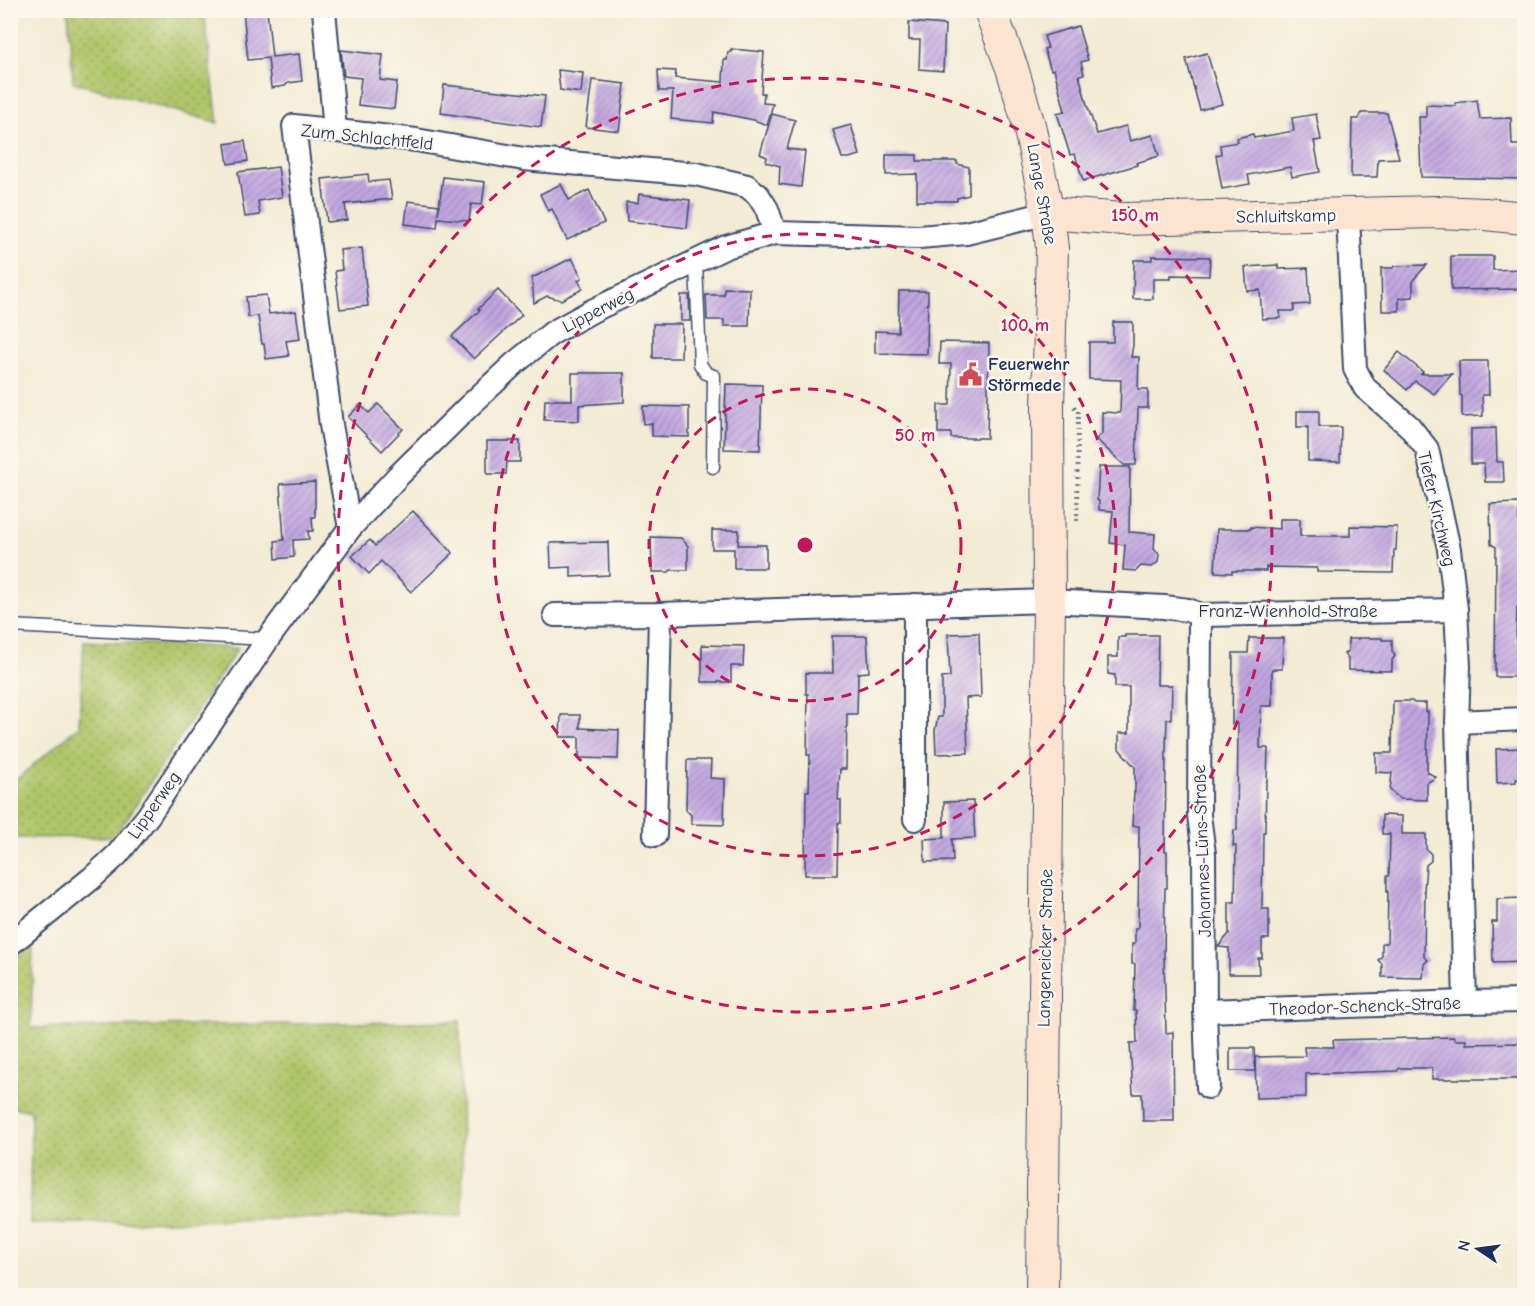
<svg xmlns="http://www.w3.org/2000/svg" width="1535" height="1306" font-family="'Comic Neue',sans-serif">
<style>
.grass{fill:url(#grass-dots);stroke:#667a64;stroke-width:1.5}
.building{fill:url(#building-hatch)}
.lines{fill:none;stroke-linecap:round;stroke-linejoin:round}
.service-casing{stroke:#3b4b70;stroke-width:15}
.minor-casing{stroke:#3b4b70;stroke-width:26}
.secondary-casing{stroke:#3b4b70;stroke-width:34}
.path{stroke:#3b4b70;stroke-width:4;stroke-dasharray:1.5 4.5;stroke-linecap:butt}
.service{stroke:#fff;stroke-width:12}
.minor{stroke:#fff;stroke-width:22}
.secondary{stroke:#fde4d1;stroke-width:32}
.ring{fill:none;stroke:#c2185b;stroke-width:3;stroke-dasharray:10 8}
.labels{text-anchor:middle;stroke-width:5;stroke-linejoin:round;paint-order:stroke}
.street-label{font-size:18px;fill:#1b2f5e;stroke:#fbf7ec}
.poi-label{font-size:18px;font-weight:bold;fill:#1b2f5e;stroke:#fbf7ec;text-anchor:start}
.centre{fill:#c2185b;stroke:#fbf7ec;stroke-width:3}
.ring-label{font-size:18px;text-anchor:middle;font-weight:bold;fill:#c2185b;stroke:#fbf7ec;stroke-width:5;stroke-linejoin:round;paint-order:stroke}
</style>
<defs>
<pattern id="grass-dots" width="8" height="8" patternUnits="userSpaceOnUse" patternTransform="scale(1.5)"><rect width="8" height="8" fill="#b0c569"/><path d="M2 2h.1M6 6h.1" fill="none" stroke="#8ea05a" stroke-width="1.8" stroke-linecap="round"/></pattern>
<pattern id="building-hatch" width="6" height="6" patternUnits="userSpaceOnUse" patternTransform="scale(1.5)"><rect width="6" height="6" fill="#c2a6e0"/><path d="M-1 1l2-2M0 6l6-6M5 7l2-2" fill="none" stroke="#9d88b9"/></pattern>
</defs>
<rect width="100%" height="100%" fill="#fbf7ec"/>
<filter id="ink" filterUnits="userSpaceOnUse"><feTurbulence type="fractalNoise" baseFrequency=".0167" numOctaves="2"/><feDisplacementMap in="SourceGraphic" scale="12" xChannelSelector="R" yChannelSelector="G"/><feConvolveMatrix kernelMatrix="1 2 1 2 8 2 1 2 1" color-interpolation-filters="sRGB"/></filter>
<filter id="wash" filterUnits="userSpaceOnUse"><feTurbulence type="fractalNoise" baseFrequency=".008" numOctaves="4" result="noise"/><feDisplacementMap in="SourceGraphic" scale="24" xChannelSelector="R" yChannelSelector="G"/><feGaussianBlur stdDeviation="1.35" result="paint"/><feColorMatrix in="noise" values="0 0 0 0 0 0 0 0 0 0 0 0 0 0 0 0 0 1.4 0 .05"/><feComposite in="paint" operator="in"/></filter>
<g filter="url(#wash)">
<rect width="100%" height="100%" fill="#f3ebd4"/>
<!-- grass -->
<g class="grass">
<polygon points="68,11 204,11 218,123 73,82"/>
<polygon points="84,641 238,648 115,837 11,838 11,784 79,726"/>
<polygon points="33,943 31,1028 460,1021 463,1215 30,1224 31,1111 11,1107 10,964"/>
</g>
<g id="blocks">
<!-- building -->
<g class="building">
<polygon points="243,10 267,10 272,57 299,54 302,81 288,83 285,86 271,88 268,58 248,60"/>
<polygon points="909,22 945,25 943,71 919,69 920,40 909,40"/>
<polygon points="1078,26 1088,60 1081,62 1084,74 1079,75 1087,105 1097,134 1126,126 1130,141 1153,135 1159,156 1136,163 1137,165 1083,181 1075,154 1070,155 1057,113 1065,111 1054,69 1051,70 1044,49 1048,48 1044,36"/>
<polygon points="731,49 764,52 761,93 764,93 763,103 773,104 767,125 754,120 714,112 713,123 671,119 673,91 659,91 658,70 676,71 675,78 723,82 724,60 727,60 728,52 731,52"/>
<polygon points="341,50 383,55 380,80 397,82 394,109 358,105 361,78 344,76"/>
<polygon points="1207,53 1222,104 1200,110 1186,59"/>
<polygon points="558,70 583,73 581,93 560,90"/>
<polygon points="592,80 625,84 619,131 586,127"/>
<polygon points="444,85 545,96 541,127 441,113"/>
<polygon points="1477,100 1480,119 1511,118 1512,145 1524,145 1524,179 1421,177 1419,117 1426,117 1426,105 1456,106 1455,103"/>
<polygon points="1361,113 1387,113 1399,158 1378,159 1377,177 1351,177 1352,119 1359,119"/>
<polygon points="772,114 795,120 787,149 805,151 801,187 779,184 780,166 766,162 767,157 760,154"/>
<polygon points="1316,114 1321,140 1314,141 1320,172 1292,177 1290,167 1248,175 1250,184 1222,189 1216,155 1221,154 1220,145 1238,142 1237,138 1253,134 1254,138 1294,131 1292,118"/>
<polygon points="851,125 860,155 849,158 842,158 833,130"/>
<polygon points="245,141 248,161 228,164 225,144"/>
<polygon points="886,155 917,155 917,161 957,161 957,164 969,167 969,195 957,198 957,201 917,201 917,174 886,175"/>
<polygon points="278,167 282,197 258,201 260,215 245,217 238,172"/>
<polygon points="368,174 369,182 389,180 392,199 345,204 347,220 327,222 322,179"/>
<polygon points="443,177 485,182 482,205 471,204 469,221 438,218 437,228 405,224 408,201 439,205 438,215"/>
<polygon points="561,184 569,200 589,190 604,223 567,240 552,209 548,211 540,194"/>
<polygon points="639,194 690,200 687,228 627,221 626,202 638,203"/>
<polygon points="362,248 368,306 340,309 335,271 342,270 340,250"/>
<polygon points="1152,256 1210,257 1209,276 1171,275 1171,279 1153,279 1153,299 1133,299 1134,260 1152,260"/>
<polygon points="1451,256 1493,256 1493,270 1524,269 1524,289 1451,290"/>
<polygon points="572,258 582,278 578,280 583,289 561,300 547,296 534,303 532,278"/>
<polygon points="1278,265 1278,269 1308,268 1310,304 1294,305 1294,311 1280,311 1281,318 1262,319 1260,290 1247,291 1245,267"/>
<polygon points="1427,265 1413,280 1413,297 1399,298 1399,311 1382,311 1381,268 1393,268 1394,266"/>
<polygon points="724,288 750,289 749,326 724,326 724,320 707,320 706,295 724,295"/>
<polygon points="498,290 522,315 474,359 452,336 480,310 478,309"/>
<polygon points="899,291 928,291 927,354 875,353 875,331 898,332"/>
<polygon points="266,295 269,314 296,311 300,339 286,341 289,356 266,359 264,344 262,344 258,316 248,317 246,297"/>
<polygon points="681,295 689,295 690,321 681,321"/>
<polygon points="1113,322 1133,322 1133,345 1131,357 1139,357 1138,389 1148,389 1148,408 1138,408 1136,465 1124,465 1096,439 1102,434 1102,412 1120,413 1121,380 1089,379 1089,342 1113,342"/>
<polygon points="653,324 682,324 681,358 653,358"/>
<polygon points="940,342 989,343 987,438 951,438 951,433 938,433 938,405 950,405 951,364 939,364"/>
<polygon points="1399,352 1423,372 1421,374 1452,374 1434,394 1415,381 1407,390 1384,370"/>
<polygon points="1459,361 1488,361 1489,395 1482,395 1483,416 1462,417 1462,396 1460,395"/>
<polygon points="572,373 624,373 624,402 579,405 579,421 544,420 545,400 572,400"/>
<polygon points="726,384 762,385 760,450 724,449"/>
<polygon points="378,404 403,429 382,451 348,417 360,405 369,413"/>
<polygon points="643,406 689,407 689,437 652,436 652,423 643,424"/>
<polygon points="1297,411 1319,411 1319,427 1341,427 1340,462 1308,461 1308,427 1297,427"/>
<polygon points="1496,428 1497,462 1503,462 1504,482 1485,482 1484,464 1471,464 1471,429"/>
<polygon points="487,441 520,441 520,462 507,462 506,474 487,474"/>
<polygon points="1099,467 1130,467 1129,532 1155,534 1154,549 1159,554 1158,562 1152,567 1141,566 1136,571 1123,570 1125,545 1110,543 1113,511 1099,510 1099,501 1097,500"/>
<polygon points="315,482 315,517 312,517 313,531 308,531 309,539 293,540 294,557 276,559 275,541 284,540 280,484"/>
<polygon points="1519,503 1519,521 1524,521 1523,607 1517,607 1516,641 1524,641 1524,677 1495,677 1496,547 1491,544 1490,504"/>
<polygon points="413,511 453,553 411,592 381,561 369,574 352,556 370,540 375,546"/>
<polygon points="1280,519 1300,519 1300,536 1350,536 1350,526 1397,527 1396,550 1394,550 1393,573 1317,572 1317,568 1266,567 1266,571 1232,571 1232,573 1215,572 1217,529 1251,529 1251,527 1280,529"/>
<polygon points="712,530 739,530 738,545 766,545 766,568 734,568 734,549 712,549"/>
<polygon points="651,537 681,538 688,546 688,570 671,570 669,572 652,572"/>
<polygon points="608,542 609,575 571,577 571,567 551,568 550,543"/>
<polygon points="979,633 981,697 966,698 968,753 936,754 935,730 938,717 942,717 942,678 950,677 948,634"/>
<polygon points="1125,635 1158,635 1157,685 1172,685 1171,719 1167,719 1166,749 1165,851 1167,851 1167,888 1165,888 1164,955 1166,1033 1173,1032 1174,1121 1143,1121 1142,1094 1133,1094 1130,1043 1137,1043 1136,1011 1134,1011 1135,964 1132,964 1132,944 1135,944 1135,928 1138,928 1139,826 1132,826 1134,792 1135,792 1135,767 1119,749 1119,733 1129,733 1129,687 1115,687 1115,675 1108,674 1108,657 1118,657 1118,637 1125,637"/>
<polygon points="832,636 867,636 869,672 858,673 857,714 847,714 846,769 840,769 838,800 841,800 841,823 838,823 837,875 805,875 806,791 809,791 810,755 807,755 808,694 806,694 806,673 833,673"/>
<polygon points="1249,638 1283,638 1282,669 1272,669 1272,706 1261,706 1260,748 1268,748 1267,782 1266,782 1265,832 1263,832 1262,909 1269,909 1269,939 1262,939 1262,958 1258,958 1259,974 1229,974 1229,948 1218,947 1229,934 1229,902 1235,902 1236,846 1233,846 1234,830 1237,830 1238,724 1232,724 1233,653 1248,653"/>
<polygon points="1358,638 1382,638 1382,640 1392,640 1392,651 1395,656 1392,660 1392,671 1348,670 1348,659 1344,654 1348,651 1348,639 1358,639"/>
<polygon points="702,645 744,646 743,666 731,666 731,682 702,682"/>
<polygon points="1393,701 1412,701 1414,703 1426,703 1426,712 1428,712 1427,767 1427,772 1436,777 1427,783 1427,800 1400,799 1390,790 1392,773 1376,772 1376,753 1392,753"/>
<polygon points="561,715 580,715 580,728 619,730 618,759 579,758 579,737 560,737"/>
<polygon points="1524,748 1524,779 1516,779 1516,782 1497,783 1496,749"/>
<polygon points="687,760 711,760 710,778 725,779 724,825 691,824 691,815 686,810"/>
<polygon points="973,801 975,838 952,839 953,861 925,862 924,839 944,838 944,802"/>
<polygon points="1382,815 1402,816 1402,834 1426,834 1426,849 1431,854 1431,861 1426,865 1424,891 1425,891 1424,957 1428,960 1424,964 1423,978 1382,977 1382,964 1378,960 1382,956 1382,943 1387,943 1388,892 1387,892 1387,876 1389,876 1390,834 1382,834"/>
<polygon points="1522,898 1522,924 1524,924 1523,962 1493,963 1492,922 1497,922 1497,899"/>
<polygon points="1454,1037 1454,1040 1466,1040 1466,1044 1522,1043 1522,1044 1524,1044 1524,1079 1432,1079 1432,1068 1400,1068 1397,1071 1306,1074 1306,1097 1256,1098 1255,1057 1305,1056 1304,1047 1334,1047 1333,1040"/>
<polygon points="1230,1048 1254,1048 1255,1071 1230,1071"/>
</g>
</g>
</g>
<g filter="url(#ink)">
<use href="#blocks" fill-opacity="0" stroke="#3b4b70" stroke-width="1.5"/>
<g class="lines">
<defs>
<g id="service">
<polyline points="696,262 700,364 706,373 714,376 713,467"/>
<polyline points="10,626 268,639"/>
</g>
<g id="minor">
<polyline points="324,10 335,130"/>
<polyline points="1348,215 1355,369 1365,388 1409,426 1427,449 1449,549 1456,610 1459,666 1457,722 1465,1002"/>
<polyline points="350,528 331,425 294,126 416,140 524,159 696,174 747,186 758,195 767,209 775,233"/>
<polyline points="915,605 915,819"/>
<polyline points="555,615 660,614 1049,601 1164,607 1188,610 1200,615 1456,610"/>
<polyline points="1200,615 1199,815 1204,854 1205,1011 1208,1087"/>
<polyline points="1457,722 1524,719"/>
<polyline points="655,835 660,614"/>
<polyline points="10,944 92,878 117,855 148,816 268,639 350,528 398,476 468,407 515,363 552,333 592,311 726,247 775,233 919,237 966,233 1048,213"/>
<polyline points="1205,1011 1465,1002 1524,1001"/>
</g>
<g id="secondary">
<polyline points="990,10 1012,68 1029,125 1048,213 1052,248 1048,407 1049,601 1042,1296"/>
<polyline points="1048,213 1123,219 1438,212 1485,214 1524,218"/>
</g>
</defs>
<!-- service casing -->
<use href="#service" class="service-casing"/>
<!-- minor casing -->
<use href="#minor" class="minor-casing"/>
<!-- secondary casing -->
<use href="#secondary" class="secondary-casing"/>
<!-- path -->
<polyline class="path" points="1074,407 1078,411 1077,524"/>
<!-- service -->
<use href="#service" class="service"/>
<!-- minor -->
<use href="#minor" class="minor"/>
<!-- secondary -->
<use href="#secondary" class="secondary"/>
</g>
</g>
<!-- distance rings -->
<g class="ring">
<circle cx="805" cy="545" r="156"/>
<circle cx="805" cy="545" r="311"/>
<circle cx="805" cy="545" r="467"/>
</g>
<!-- icons -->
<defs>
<symbol id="civic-bare" viewBox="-9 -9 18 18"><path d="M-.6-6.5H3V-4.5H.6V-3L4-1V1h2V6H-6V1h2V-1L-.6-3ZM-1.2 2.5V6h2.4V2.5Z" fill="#d1495b" stroke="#fbf7ec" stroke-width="2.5" paint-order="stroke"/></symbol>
</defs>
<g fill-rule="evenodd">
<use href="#civic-bare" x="954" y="358" width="33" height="33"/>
</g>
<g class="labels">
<!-- street labels -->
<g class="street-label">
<text transform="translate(367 137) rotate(6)" y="6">Zum Schlachtfeld</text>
<text transform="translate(1042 194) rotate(80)" y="6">Lange Straße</text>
<text transform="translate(1286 216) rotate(-1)" y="6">Schluitskamp</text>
<text transform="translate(598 310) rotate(-27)" y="6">Lipperweg</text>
<text transform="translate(1437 509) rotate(77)" y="6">Tiefer Kirchweg</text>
<text x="1288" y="617">Franz-Wienhold-Straße</text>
<text transform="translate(154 805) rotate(-55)" y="6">Lipperweg</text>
<text transform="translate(1202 851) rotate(-92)" y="6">Johannes-Lüns-Straße</text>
<text transform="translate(1045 948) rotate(-89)" y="6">Langeneicker Straße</text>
<text transform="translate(1365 1006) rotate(-2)" y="6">Theodor-Schenck-Straße</text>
</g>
<!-- poi labels -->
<g class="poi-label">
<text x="988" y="370">Feuerwehr<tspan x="988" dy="21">Störmede</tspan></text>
</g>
</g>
<circle cx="805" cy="545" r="9" class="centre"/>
<g class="ring-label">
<text x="1135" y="221">150 m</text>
<text x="1025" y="331">100 m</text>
<text x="915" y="441">50 m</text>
</g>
<!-- margin -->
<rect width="1535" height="1306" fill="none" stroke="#fbf7ec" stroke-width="36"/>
<!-- north arrow -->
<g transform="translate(1478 1249) rotate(283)" stroke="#fbf7ec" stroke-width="4.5" paint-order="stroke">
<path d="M0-4.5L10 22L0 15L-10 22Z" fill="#1b2f5e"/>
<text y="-9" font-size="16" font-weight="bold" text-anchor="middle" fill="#1b2f5e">N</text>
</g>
</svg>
